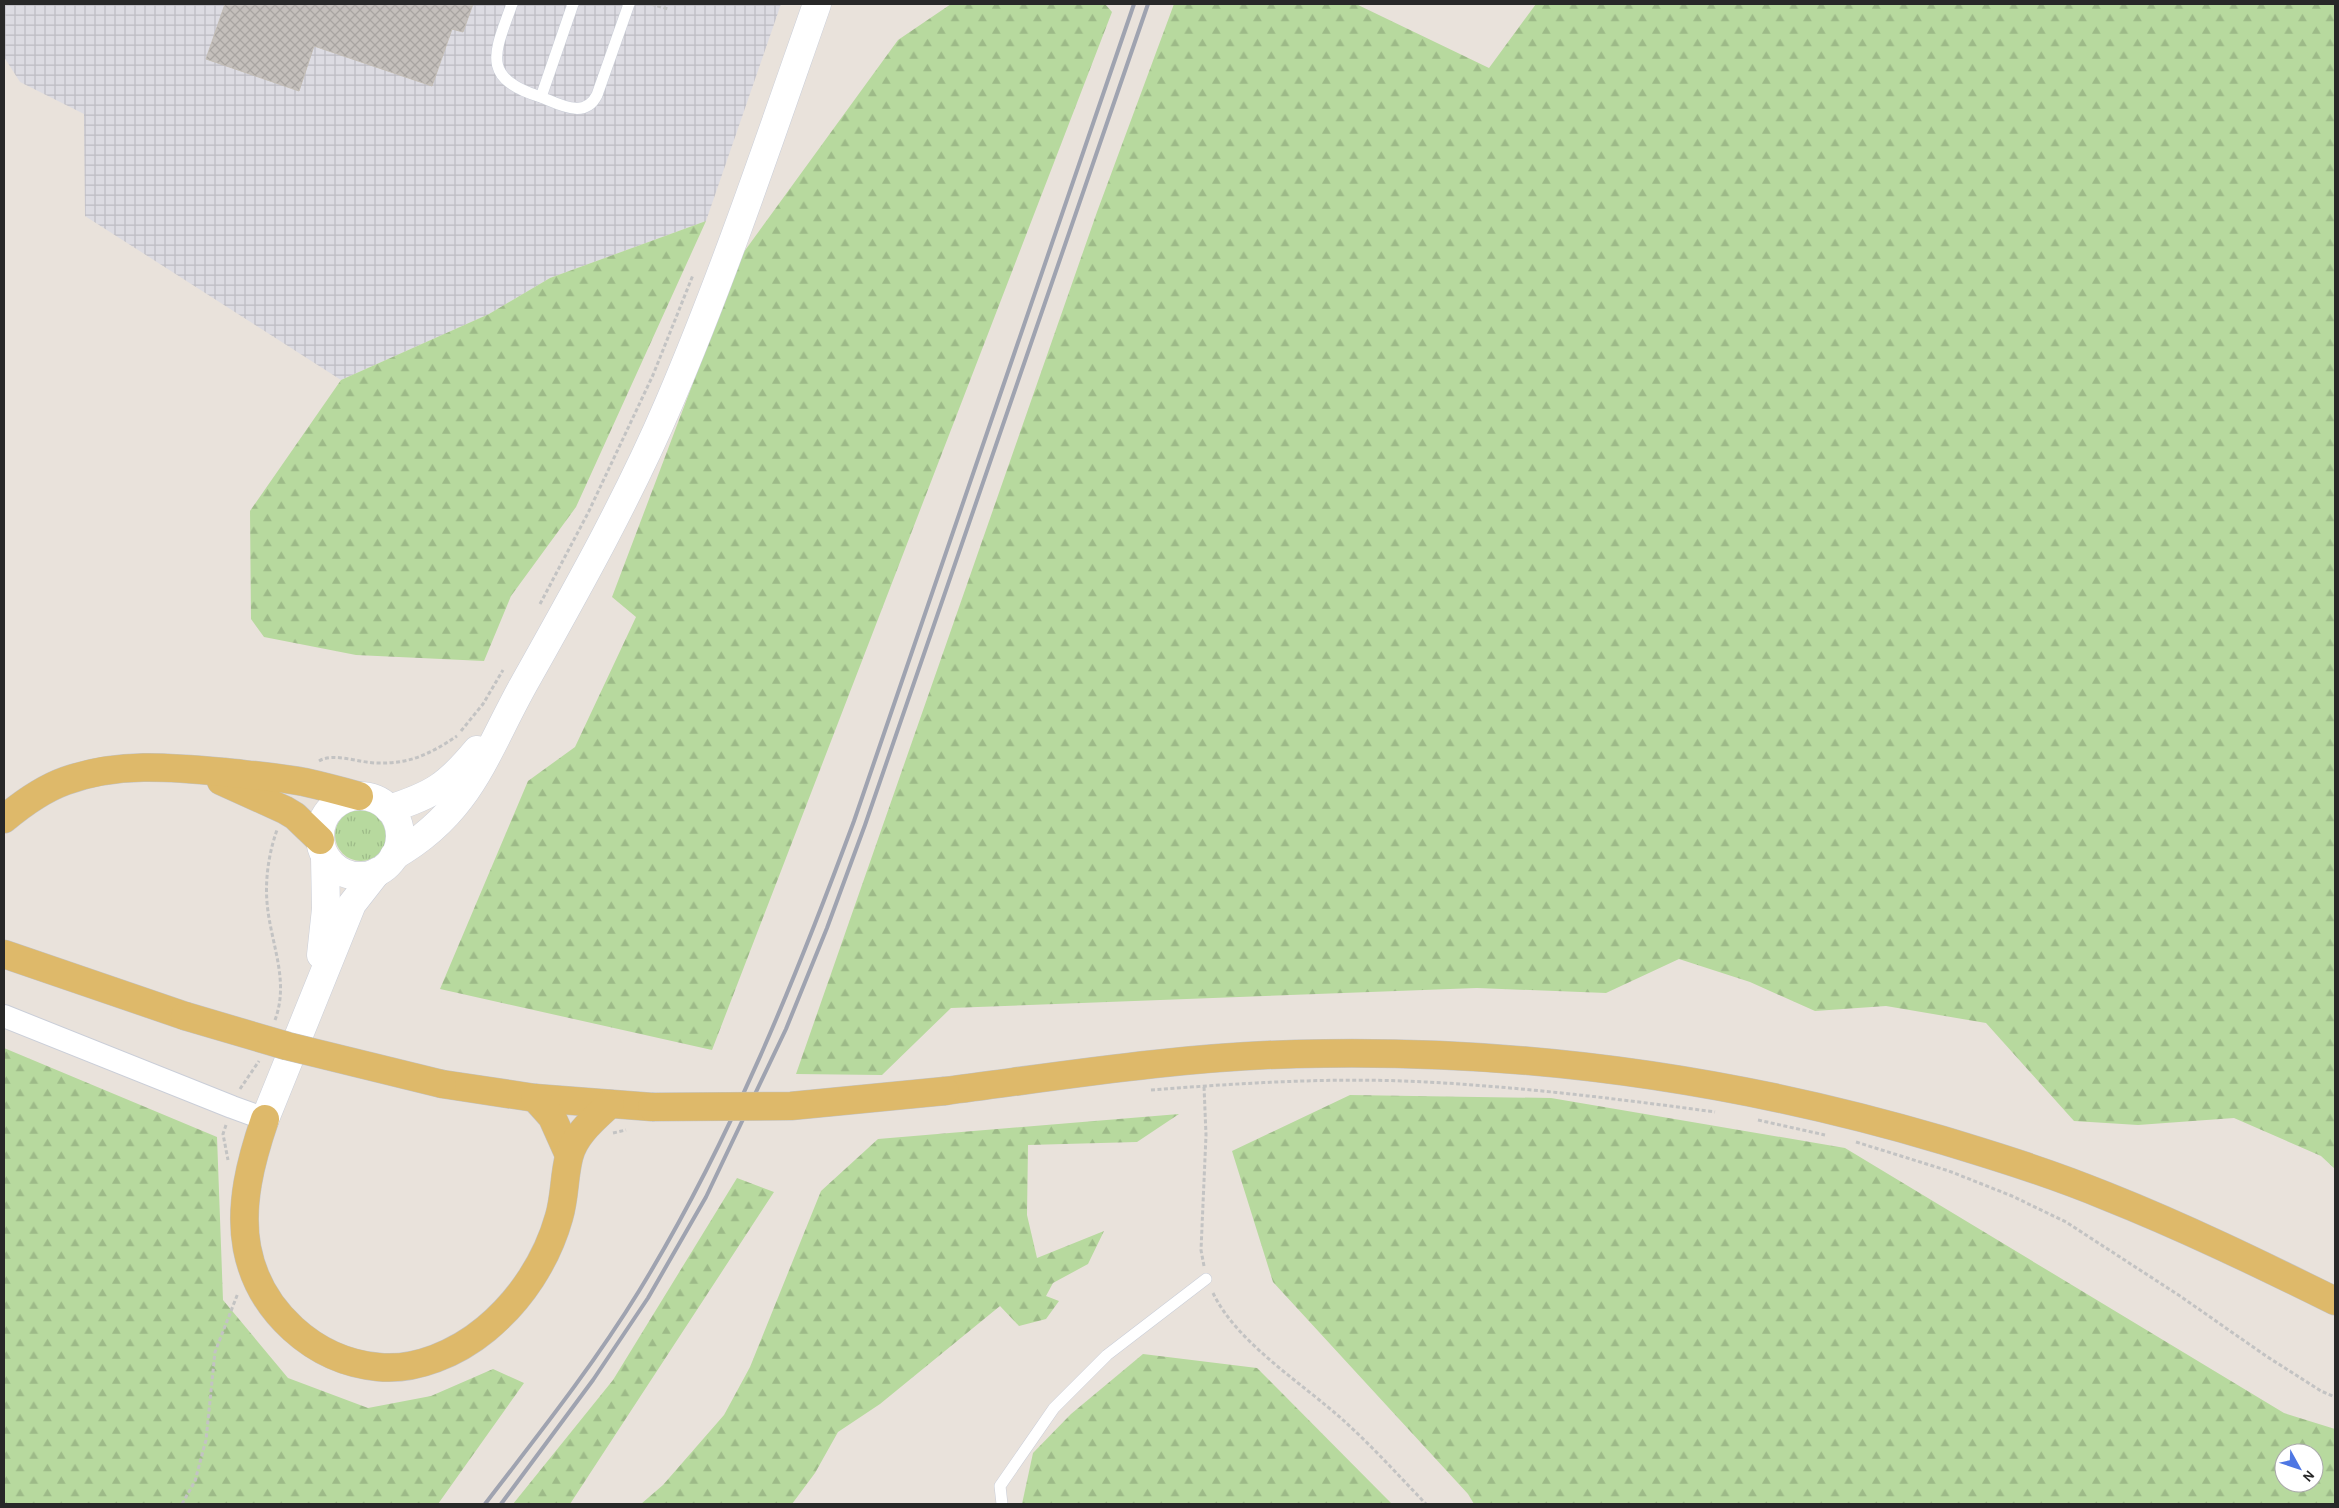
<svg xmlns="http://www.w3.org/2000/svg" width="2339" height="1508" font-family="'Alegreya Sans',sans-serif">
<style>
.industrial{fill:url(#industrial-grid)}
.grass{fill:url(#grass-tufts)}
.forest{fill:url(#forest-firs);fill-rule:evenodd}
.building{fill:url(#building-cross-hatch);stroke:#c3bdb5}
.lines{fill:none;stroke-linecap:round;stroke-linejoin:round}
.lane-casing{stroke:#caced8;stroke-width:12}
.street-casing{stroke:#caced8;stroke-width:24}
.secondary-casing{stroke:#caced8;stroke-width:29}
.primary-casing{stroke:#c3c3c3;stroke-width:29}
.path{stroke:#c3c3c3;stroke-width:3;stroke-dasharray:4 2.5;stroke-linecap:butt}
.lane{stroke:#fff;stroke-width:11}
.street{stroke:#fff;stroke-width:22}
.secondary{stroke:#fff;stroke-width:28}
.primary{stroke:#deb96a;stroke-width:28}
.rail{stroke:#9fa3b0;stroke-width:4}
.primary-bridge-casing{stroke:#c3c3c3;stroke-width:29;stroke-linecap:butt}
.primary-bridge{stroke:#deb96a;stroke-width:28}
</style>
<defs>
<pattern id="industrial-grid" width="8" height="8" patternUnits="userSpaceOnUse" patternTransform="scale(1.25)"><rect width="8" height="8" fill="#dcdbe2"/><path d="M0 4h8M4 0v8" fill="none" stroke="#bdbcc2"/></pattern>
<pattern id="grass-tufts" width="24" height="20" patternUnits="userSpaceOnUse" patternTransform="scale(1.25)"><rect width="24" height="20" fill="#b7d99e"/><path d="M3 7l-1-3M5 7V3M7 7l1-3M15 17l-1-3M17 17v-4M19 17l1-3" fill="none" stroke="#9dba88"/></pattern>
<pattern id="forest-firs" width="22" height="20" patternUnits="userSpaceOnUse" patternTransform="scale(1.25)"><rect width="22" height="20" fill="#b7d99e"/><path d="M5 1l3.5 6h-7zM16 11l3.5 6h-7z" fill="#9dba88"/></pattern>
<pattern id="building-cross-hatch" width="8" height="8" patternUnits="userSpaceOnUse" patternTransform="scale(1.25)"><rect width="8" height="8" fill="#c4bfbb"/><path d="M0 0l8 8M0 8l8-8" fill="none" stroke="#a8a4a1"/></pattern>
</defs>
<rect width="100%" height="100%" fill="#e9e2db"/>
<!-- industrial -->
<polygon class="industrial" points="4,4 781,4 706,221 550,278 489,314 341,380 85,216 84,114 20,82 4,57"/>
<!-- grass -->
<circle class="grass" cx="361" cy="835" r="26"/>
<!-- forest -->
<g class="forest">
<polygon points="951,4 1105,4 1112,12 712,1050 440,989 528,781 575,747 636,617 612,597 741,256 898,40"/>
<polygon points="1174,4 1356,4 1489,68 1536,4 2335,4 2335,1169 2321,1156 2234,1118 2138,1125 2074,1121 1986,1023 1886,1006 1815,1011 1750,982 1679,959 1606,993 1477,988 951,1008 882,1075 796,1074 1097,212"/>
<polygon points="706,221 576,507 511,596 484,661 356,655 264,637 251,619 250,511 341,380 489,314 550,278"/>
<polygon points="4,1048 217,1137 223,1300 288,1378 368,1408 431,1396 493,1369 524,1383 438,1504 4,1504"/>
<path d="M1350,1095L1551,1098L1845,1148L2284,1413L2335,1429V1504H1474L1468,1494L1273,1282L1232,1151ZM2284,1453H2314V1483H2284Z"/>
<polygon points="1179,1114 1137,1142 1028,1145 1027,1215 1037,1258 1104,1231 1088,1264 1053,1283 1046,1296 1059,1301 1046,1319 1019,1326 1000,1306 880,1404 838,1432 815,1473 792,1504 641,1504 663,1485 724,1415 750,1367 821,1191 878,1139"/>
<polygon points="737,1178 774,1192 570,1504 513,1504 613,1380"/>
<polygon points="1143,1354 1257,1368 1392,1504 1022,1504 1033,1453 1071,1414"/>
</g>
<!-- building -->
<polygon class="building" points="225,4 473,4 463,32 452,29 432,86 314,46 299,91 206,59"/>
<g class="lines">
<defs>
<g id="lane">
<path d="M512,4C495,52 479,78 541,97"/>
<path d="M573,4L541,97C561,105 585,119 597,95L629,4"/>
<polyline points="1002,1504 1000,1486 1054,1408 1107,1355 1206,1279"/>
</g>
<polyline id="street" points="4,1016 232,1107 265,1119"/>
<g id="secondary">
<circle cx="360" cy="836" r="40"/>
<path d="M389,809C433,795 447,786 477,750"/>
<path d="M394,856C471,812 485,753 525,682C576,591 628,499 669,403C725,272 770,138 817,4"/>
<polyline points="321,955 326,909 325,857"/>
<polyline points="265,1119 352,904 377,872"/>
</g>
<g id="primary">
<polyline points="221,781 285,810 295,816 320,840"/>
<path d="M4,819C22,804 43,789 65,781C117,762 170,767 224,772C250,775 278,777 304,782C322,786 341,791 359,796"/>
<polyline points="4,954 185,1016"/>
<polyline points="442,1084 535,1098 652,1107"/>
<path d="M945,1091C1061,1076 1178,1057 1296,1054C1515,1048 1733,1078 1942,1140C1998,1157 2053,1174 2106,1196C2184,1227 2260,1264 2335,1301"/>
<polyline points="535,1098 552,1117 569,1155"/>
<path d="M265,1119C251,1160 239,1205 247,1248C259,1311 314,1361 378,1367C416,1371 457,1353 486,1329C521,1300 547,1260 559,1217C565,1197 564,1176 569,1157C574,1135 595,1118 610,1104"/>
</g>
</defs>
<!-- lane casing -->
<use href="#lane" class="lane-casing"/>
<!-- street casing -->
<use href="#street" class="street-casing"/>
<!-- secondary casing -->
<use href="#secondary" class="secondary-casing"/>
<!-- primary casing -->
<use href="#primary" class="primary-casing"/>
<!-- path -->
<g class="path">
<polyline points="651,4 668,9"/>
<polyline points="540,604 588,513 653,375 693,275"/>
<polyline points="461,731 483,704 503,670"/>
<path d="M319,761C334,752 359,763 377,763C410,764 430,754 457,736"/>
<path d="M275,1020C290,980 270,942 267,902C265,879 269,852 277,830"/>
<polyline points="240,1089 259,1061"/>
<path d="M1151,1090C1242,1083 1335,1077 1426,1082C1523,1087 1619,1099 1715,1112"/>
<polyline points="1758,1120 1825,1135"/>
<polyline points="226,1125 223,1134 228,1160"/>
<polyline points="613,1133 626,1130"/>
<polyline points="1856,1142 1949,1171 2012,1196 2066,1222 2180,1296 2266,1356 2321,1391 2335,1397"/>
<polyline points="1204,1266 1201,1250 1206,1135 1204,1086"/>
<path d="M1213,1293C1237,1343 1302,1383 1343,1420C1372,1446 1399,1476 1426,1504"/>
<polyline points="182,1504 195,1481 206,1440 215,1352 238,1293"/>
</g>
<!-- lane -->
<use href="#lane" class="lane"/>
<!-- street -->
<use href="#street" class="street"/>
<!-- secondary -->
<use href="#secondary" class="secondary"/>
<!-- primary -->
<use href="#primary" class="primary"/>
<!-- rail -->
<g class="rail">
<path d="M485,1504C538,1435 593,1366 639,1291C729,1144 794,983 854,821L1134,4"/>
<polyline points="501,1504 593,1380 648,1298 706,1197 786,1029 827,928 865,825 1148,4"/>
</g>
<defs>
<g id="primary-bridge">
<polyline points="185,1016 287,1046 442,1084"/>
<polyline points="652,1107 791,1106 945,1091"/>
</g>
</defs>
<!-- primary-bridge casing -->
<use href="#primary-bridge" class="primary-bridge-casing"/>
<!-- primary-bridge -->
<use href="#primary-bridge" class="primary-bridge"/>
</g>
<!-- border -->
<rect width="2339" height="1508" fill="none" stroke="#282828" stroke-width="10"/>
<!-- north arrow -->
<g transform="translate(2299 1468) rotate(130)"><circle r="24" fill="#ffffff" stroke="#a9a9a9"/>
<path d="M0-4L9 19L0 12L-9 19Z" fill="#4e77e3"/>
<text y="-8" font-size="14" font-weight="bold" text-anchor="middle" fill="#282828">N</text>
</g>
</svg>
